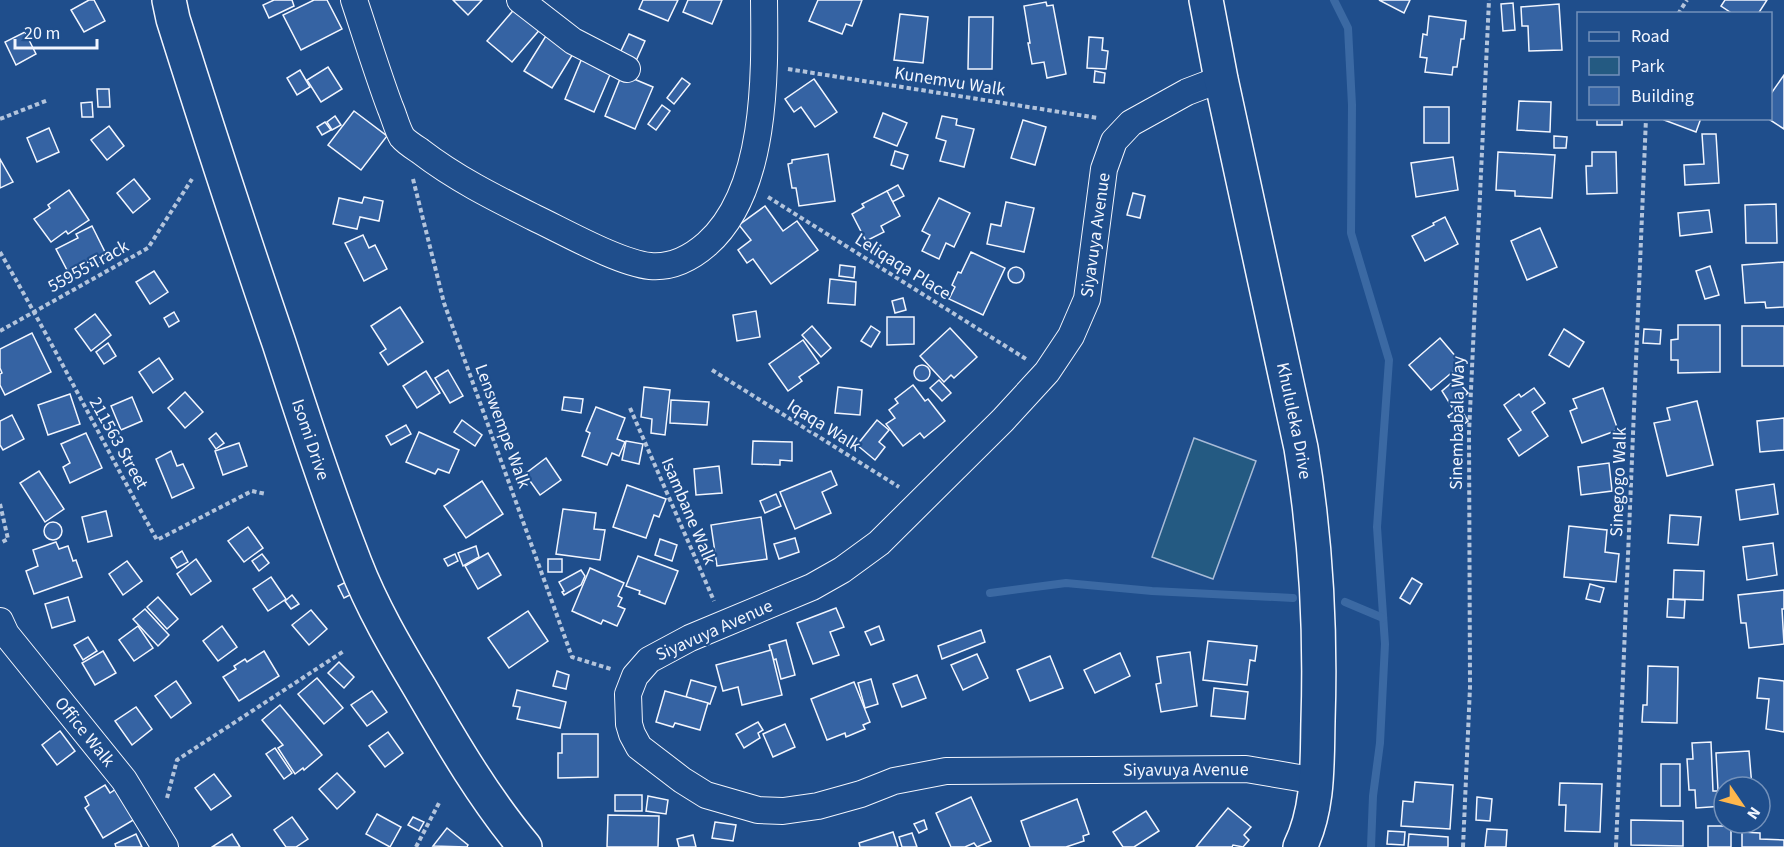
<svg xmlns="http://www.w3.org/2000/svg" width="1784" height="847" font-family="'Source Sans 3',sans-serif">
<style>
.green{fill:#245a82;stroke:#a8bbd7;stroke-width:1.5}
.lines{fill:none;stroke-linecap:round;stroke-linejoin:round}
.stream{stroke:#3b69a3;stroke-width:8}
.building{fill:#3563a3;stroke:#f2f6ff;stroke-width:1.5}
.street-casing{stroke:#f2f6ff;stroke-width:28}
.secondary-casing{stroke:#f2f6ff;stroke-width:36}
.path{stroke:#b3c4dc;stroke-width:4;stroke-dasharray:4.5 3;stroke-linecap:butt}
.street{stroke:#1f4e8c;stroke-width:26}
.secondary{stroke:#1f4e8c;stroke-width:33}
.labels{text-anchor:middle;stroke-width:4.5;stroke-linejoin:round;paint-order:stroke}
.street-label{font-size:18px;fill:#f2f6ff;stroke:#1f4e8c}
</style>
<rect width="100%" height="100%" fill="#1f4e8c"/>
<!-- green -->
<polygon class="green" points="1194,438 1256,461 1213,579 1152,557"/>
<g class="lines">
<!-- stream -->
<g class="stream">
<polyline points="1334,0 1348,28 1352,105 1351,233 1389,360 1377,527 1385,644 1380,743 1373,796 1371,847"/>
<polyline points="990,593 1066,583 1152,591 1293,598"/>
<polyline points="1345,602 1383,618"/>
</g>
</g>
<!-- building -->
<g class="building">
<polygon points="89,0 94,0 105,21 84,32 71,10"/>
<polygon points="274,0 292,0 294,6 269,18 263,5"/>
<polygon points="314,0 327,0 342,29 301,50 283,15"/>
<polygon points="453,0 482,0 468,15"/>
<polygon points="643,0 678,0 668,21 639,9"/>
<polygon points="688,0 722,0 712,24 683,12"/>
<polygon points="818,0 862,0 852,26 846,24 842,34 809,21"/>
<polygon points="1379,0 1410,0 1404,13"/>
<polygon points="1725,0 1767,0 1758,14 1733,14 1721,6"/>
<polygon points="1046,2 1047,6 1053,5 1066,74 1047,78 1044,62 1032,64 1028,43 1030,43 1024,6"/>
<polygon points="1513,3 1515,30 1503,31 1501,4"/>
<polygon points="1559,4 1562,50 1529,51 1528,26 1522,26 1521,7"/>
<polygon points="517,6 542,27 512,62 487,41"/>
<polygon points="900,14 928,17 923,63 894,60"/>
<polygon points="1429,16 1466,21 1464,39 1461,39 1457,67 1453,67 1452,75 1425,72 1427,58 1420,57 1423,34 1427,35"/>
<polygon points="969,17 993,17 992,69 968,69"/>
<polygon points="549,31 576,49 552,88 524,71"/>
<polygon points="25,32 36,54 16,65 5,42"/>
<polygon points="629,34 645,41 636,61 620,53"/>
<polygon points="1089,37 1103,38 1102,50 1108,51 1106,69 1087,68"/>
<polygon points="582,58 612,70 594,112 565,99"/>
<polygon points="328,67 342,89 321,102 307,80"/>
<polygon points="300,70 310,87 297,95 287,78"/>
<polygon points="1095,71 1105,73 1104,83 1094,82"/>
<polygon points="622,74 653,87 635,129 605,116"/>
<polygon points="1784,75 1784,129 1767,118 1770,118 1770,95"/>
<polygon points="682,78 690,84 674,104 667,98"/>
<polygon points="814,79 837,112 815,127 801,107 794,112 785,99"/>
<polygon points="97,89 109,89 110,107 98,107"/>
<polygon points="1519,101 1551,102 1550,132 1517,130"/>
<polygon points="92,102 93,117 82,117 81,103"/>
<polygon points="662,105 670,111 656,130 648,124"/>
<rect x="1424" y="107" width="25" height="36"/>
<polygon points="354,111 387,136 361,170 328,145"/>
<polygon points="883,113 907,123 897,146 874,137"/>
<polygon points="335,116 341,125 332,130 327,122"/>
<polygon points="942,116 957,119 956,125 974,129 964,167 940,161 946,141 936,138"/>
<rect x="1597" y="118" width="25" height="7"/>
<polygon points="1664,118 1701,118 1696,132 1664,120"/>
<polygon points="1023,120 1046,127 1035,165 1011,158"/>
<polygon points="325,122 331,130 322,135 317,127"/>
<polygon points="109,126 124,146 107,160 91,140"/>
<polygon points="49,128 59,152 37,162 27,138"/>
<polygon points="1702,134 1716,134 1719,183 1685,185 1684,165 1704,164"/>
<polygon points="1554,136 1567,137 1566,148 1554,148"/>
<polygon points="895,151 908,155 903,169 891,165"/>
<polygon points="1498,152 1555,155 1552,198 1515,196 1515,191 1496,190"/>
<polygon points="1592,152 1616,152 1617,193 1587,194 1586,166 1592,166"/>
<polygon points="828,154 835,201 799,206 796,188 792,188 788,164 792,163 792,160"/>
<polygon points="1453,157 1458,190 1416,197 1411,163"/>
<polygon points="0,159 13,182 0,188"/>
<polygon points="134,179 150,199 133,213 117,193"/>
<polygon points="898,185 904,196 892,202 887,191"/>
<polygon points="69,190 89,220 68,234 66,231 51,242 34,219 50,208 48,205"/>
<polygon points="887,191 900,216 881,226 884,232 866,241 852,214 864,207 862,204"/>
<polygon points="1133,193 1145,196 1140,218 1127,215"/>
<polygon points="364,197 383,201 379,221 360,217 357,229 333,224 339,198 362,203"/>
<polygon points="939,198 970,213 954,247 946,243 939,259 922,251 930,235 922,231"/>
<polygon points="1006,202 1034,208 1024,252 987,244 991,224 1001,226"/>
<polygon points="1776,204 1777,243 1746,243 1745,205"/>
<polygon points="765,206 783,231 797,221 818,250 771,284 753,259 747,263 738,250 751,240 739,225"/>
<polygon points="1709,210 1712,232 1680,236 1678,213"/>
<polygon points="1445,217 1458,244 1425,261 1412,236 1434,225 1433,223"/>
<polygon points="92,226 108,258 92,266 90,261 68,272 56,249 78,238 76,234"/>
<polygon points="1540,228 1557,267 1527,280 1511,241"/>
<polygon points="363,235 369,248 375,245 387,269 364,281 345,243"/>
<polygon points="971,252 1005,268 983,315 949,299 955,287 952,285 958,272 961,273"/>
<polygon points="1784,262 1784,307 1766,308 1765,302 1745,303 1742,265"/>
<polygon points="840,265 855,267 854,278 839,276"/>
<polygon points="1710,266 1719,295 1705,299 1696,271"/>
<circle cx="1016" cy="275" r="8"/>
<polygon points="154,271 168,292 150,304 136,282"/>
<polygon points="830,279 856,282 855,305 828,303"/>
<polygon points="903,298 906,310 895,313 892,301"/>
<polygon points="400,307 423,342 388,365 380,353 386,349 371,326"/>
<polygon points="756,311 760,337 737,341 733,315"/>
<polygon points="174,312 179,321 169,327 164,318"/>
<polygon points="95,314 111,335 91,351 75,329"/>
<polygon points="887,317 914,317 914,344 887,345"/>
<polygon points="1678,325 1720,325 1720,372 1678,373 1678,360 1671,360 1671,340 1678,339"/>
<polygon points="812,326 831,348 821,357 802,335"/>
<polygon points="871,326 880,332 871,347 861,341"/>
<rect x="1742" y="326" width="42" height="40"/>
<polygon points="950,328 977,357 954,378 951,375 944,382 920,356"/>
<polygon points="1564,329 1584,342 1569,367 1549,355"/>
<polygon points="1644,329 1661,330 1660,344 1643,343"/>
<polygon points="32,333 51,372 5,395 0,385 0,374 2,373 0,368 0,349"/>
<polygon points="1440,338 1462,364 1431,390 1409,365"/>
<polygon points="803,340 819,363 799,377 802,381 788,391 769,364"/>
<polygon points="108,343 116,356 104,364 96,352"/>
<polygon points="159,358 173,379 153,393 139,372"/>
<circle cx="922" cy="373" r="8"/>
<polygon points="448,370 463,396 450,403 435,378"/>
<polygon points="426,371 440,393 417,408 403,386"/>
<polygon points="1456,379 1468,393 1452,407 1442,391"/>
<polygon points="939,380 951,393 942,401 930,388"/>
<polygon points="913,385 925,401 928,399 945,421 924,438 920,433 903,446 886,424 895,418 889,410 898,403 895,399"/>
<polygon points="644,387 670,390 665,435 651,433 652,419 641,417"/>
<polygon points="838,387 862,390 860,415 835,413"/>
<polygon points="1534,388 1545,403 1532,412 1548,436 1519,456 1508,439 1521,430 1504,405 1519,394 1521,397"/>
<polygon points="1603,388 1618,430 1582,443 1570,411 1577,408 1573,399"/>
<polygon points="185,392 203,412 185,428 168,408"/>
<polygon points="70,394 80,424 48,435 38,405"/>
<polygon points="132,397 142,421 121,430 111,406"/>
<polygon points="564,397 583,399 581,413 562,410"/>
<polygon points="671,400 709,402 707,425 670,423"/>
<polygon points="1697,401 1713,465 1667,476 1654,423 1670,420 1667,408"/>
<polygon points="596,407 625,418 617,439 625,442 619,456 612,453 607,465 582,456 590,433 586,431"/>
<polygon points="1460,408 1468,421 1457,429 1448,416"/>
<polygon points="12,415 24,439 3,450 0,445 0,421"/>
<polygon points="1784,418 1784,450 1760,452 1757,421"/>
<polygon points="462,420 482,435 475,446 454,432"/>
<polygon points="877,420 889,430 879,442 885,447 875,460 857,445"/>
<polygon points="406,425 411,434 391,445 386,436"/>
<polygon points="419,432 459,450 449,473 438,469 435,474 406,462"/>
<polygon points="86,433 102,468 70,483 63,467 70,463 61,444"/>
<polygon points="216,433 224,443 216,449 209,439"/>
<polygon points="626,441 643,444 639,464 622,460"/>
<polygon points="753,441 792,442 792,461 780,460 780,465 752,464"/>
<polygon points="239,443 247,466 223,475 215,451"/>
<polygon points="171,451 177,466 183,464 194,488 172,498 156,459"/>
<polygon points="546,458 561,480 540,495 525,474"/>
<polygon points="1609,463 1612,491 1581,495 1578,467"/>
<polygon points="719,466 722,493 696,495 694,469"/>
<polygon points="39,471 64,509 45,522 20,483"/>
<polygon points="831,471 837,485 822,492 831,513 795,529 780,492"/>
<polygon points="482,481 503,514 466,538 444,506"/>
<polygon points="1774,484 1778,514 1740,520 1736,490"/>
<polygon points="627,485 666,499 659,517 654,515 646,538 613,527"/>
<polygon points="776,494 781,506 765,513 760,501"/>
<polygon points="563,509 596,513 594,529 605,530 600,560 556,554"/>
<polygon points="106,511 112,536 88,542 82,517"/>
<polygon points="1670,515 1701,517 1698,545 1668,543"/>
<polygon points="761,517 767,559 717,566 711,525"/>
<circle cx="53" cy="531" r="9"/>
<polygon points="1569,526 1607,530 1605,552 1619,554 1616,582 1564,577"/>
<polygon points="248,527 263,548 244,562 228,541"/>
<polygon points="795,538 799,552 779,559 774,544"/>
<polygon points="660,539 677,545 672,561 655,555"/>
<polygon points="56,542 59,549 68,546 73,561 76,560 82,577 34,594 26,571 38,566 33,550"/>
<polygon points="1773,543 1777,575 1747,580 1743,547"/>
<polygon points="476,546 479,557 463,566 458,553"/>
<polygon points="182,551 188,562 177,568 171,558"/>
<polygon points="488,553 501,575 478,589 465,566"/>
<polygon points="262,554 269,563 259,571 252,561"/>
<polygon points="455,554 458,561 448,566 444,559"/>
<polygon points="638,556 678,571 665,604 639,594 640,591 626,586"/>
<polygon points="196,559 211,581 191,595 177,574"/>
<rect x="548" y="559" width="14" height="13"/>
<polygon points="127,561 142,581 123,595 109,574"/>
<polygon points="590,568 624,583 618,596 622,598 618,606 625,609 617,626 603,620 601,624 572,611"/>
<polygon points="581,570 585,576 581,585 564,595 562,592 564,591 559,582"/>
<polygon points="1674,570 1704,571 1703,600 1673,599"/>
<polygon points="271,577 286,599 268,611 253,589"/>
<polygon points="1412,578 1422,584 1410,604 1400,598"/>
<polygon points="348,581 354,593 344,598 338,586"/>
<polygon points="1590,584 1604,588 1600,602 1586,599"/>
<polygon points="1784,590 1784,609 1782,609 1784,644 1749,648 1746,623 1741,623 1738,595"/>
<polygon points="292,595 299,604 291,609 285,601"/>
<polygon points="68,597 75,621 52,628 45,604"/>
<polygon points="158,597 178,619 167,629 147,607"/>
<polygon points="1668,599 1685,600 1684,618 1667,617"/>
<polygon points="836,608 844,627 830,632 839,655 813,664 797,623"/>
<polygon points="145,609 169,635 158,646 133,619"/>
<polygon points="311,610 327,629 309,645 292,625"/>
<polygon points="528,611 548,641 509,668 488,638"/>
<polygon points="138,626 153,648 134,661 119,640"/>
<polygon points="222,626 237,647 218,661 203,641"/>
<polygon points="879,626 884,640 871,645 865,632"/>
<polygon points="981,630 985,642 942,659 938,646"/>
<polygon points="88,637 97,651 83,660 74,645"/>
<polygon points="786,640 795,675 781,679 776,659 773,660 769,645"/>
<polygon points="1208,641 1257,646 1255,661 1250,660 1247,685 1203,680"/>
<polygon points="771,650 782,695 742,705 738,687 723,691 716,665"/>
<polygon points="103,651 116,673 95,685 82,663"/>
<polygon points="264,651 279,676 239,701 223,677 236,669 234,666 245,659 247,662"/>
<polygon points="1190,652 1197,706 1161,712 1156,684 1161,683 1157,657"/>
<polygon points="1120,653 1130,676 1095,693 1084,670"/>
<polygon points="977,654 988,678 963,690 951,665"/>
<polygon points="1050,656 1063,688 1030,701 1017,670"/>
<polygon points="339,662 354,677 344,688 328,673"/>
<polygon points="1648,666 1678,667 1677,723 1642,722 1643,705 1647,705"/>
<polygon points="557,671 569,675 566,689 553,686"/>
<polygon points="917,675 926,698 902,707 893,684"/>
<polygon points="317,678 343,708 324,724 298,694"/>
<polygon points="1759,678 1784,681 1784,732 1766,729 1769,699 1757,698"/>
<polygon points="871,679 878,704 865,708 858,683"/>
<polygon points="691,680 716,687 710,704 686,697"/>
<polygon points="176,681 191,703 171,718 155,696"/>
<polygon points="854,682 870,722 863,725 865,729 846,737 845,733 827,740 811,699"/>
<polygon points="1214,688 1248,692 1245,719 1211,716"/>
<polygon points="517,690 566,702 560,728 517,719 520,707 513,706"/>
<polygon points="372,691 387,712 367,726 351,705"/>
<polygon points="665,691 708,703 700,730 675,723 673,727 656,722"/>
<polygon points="280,705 322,755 304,770 303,768 295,774 278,748 283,745 262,720"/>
<polygon points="136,707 152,729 132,745 115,721"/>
<polygon points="758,722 763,730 758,733 760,738 744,748 736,734"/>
<polygon points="785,724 795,747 773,757 763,734"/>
<polygon points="60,731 75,751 57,765 42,745"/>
<polygon points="388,732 403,753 385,767 369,746"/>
<polygon points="562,734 598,734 598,777 558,778 558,753 562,753"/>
<polygon points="1711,742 1713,791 1724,791 1724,806 1696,808 1695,790 1689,790 1687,759 1693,759 1692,743"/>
<polygon points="275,748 292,773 284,779 266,754"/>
<polygon points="1749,751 1752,787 1724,787 1724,789 1718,790 1716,753"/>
<rect x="1661" y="764" width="19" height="42"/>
<polygon points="337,773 355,792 337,809 319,789"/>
<polygon points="214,774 231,796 211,810 195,788"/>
<polygon points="1415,782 1453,785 1450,829 1401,826 1403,801 1413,802"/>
<polygon points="1560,783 1602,784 1600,832 1565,831 1566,805 1559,805"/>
<polygon points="105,785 110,793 116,789 135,819 103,838 85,808 89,805 85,797"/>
<rect x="615" y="795" width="27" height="16"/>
<polygon points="648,796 668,800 666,814 646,811"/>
<polygon points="971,797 991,841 977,847 974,843 965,847 951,847 936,813"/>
<polygon points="1477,797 1492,799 1490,821 1476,820"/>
<polygon points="1077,799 1089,834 1083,836 1084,841 1066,847 1030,847 1021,821"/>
<polygon points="1228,808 1251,827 1244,835 1249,840 1243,847 1233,845 1232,847 1196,847"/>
<polygon points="1146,811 1159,831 1134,847 1123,847 1113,832"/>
<polygon points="377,814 401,827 390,847 366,834"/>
<polygon points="608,815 659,816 658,847 607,847"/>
<polygon points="292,817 308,839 296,847 286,847 274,830"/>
<polygon points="413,817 424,822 419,831 408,825"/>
<polygon points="924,820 927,829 919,833 914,824"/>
<polygon points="1631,820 1683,821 1683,846 1631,845"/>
<polygon points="715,822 736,825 733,841 712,838"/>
<rect x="1708" y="826" width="23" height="21"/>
<polygon points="447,828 468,845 467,847 433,846"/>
<polygon points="1487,829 1507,830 1506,847 1485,847"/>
<polygon points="1388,831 1405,832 1404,845 1387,844"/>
<polygon points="893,832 898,847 860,847 859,843"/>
<polygon points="1742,832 1760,833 1760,839 1784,840 1784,847 1742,847"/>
<polygon points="912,833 917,847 902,847 899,837"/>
<polygon points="136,834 142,847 116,847 115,844"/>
<polygon points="232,834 240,847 212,847"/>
<polygon points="1409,834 1448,837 1448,847 1408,847"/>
<polygon points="693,835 696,847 679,847 677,839"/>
</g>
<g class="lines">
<defs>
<g id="street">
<path d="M354,0C366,36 377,72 390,107C394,116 397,129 402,137C406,142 414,147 420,151C455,178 493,197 533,217C563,231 619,263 650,266C672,268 691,258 707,244C767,191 765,75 764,0"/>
<polyline points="520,0 573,41 627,69"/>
<path id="s1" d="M1221,79L1187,92L1131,123L1114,141L1104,169L1087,299L1071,336L1047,372L1003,420L879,543L842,570L812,587L690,638L649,660L635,676L628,694L629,724L632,734L639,747L682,780L706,795L758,810L783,811L818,806L861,794L894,781L946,771L1246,769L1317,781"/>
<path id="s2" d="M0,621L6,634L124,780L165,847"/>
</g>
<g id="secondary">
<path id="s3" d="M169,0L173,19C207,127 242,235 279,343C303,417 327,491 355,563C372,607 396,648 420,688C452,743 484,798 525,847"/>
<path id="s4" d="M1206,0L1221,79L1301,448C1316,539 1321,629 1318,721C1317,764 1319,808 1300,847"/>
</g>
</defs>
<!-- street casing -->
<use href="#street" class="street-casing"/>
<!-- secondary casing -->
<use href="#secondary" class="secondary-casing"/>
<!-- path -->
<g class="path">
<polyline points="1678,14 1687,0"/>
<polyline points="788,69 1098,118"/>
<polyline points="0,119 48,100"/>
<polyline points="413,179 444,303 572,657 611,669"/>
<polyline points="768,197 1026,359"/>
<path d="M0,252C55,347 104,445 157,540L252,491L266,494"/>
<polyline points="0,331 148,248 192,179"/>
<polyline points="712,370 899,487"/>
<polyline points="630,408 714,601"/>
<polyline points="0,504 8,539 0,543"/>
<polyline points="167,798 177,760 344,651"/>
<polyline points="416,847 439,803"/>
<polyline points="1463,847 1470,687 1469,433 1489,0"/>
<polyline points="1616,847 1646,118"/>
</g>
<!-- street -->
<use href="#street" class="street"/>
<!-- secondary -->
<use href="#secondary" class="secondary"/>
</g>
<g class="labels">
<!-- street labels -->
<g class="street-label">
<text transform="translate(950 81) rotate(9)" y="6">Kunemvu Walk</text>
<text transform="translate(1095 235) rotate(-82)" y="6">Siyavuya Avenue</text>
<text transform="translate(88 266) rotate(-29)" y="6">55955 Track</text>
<text transform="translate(903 266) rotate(32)" y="6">Leliqaqa Place</text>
<text dy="6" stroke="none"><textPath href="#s4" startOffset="430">Khululeka Drive</textPath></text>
<text transform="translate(1457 423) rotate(-89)" y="6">Sinembabala Way</text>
<text transform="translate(824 425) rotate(32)" y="6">Iqaqa Walk</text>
<text transform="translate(503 426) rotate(70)" y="6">Lenswempe Walk</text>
<text dy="6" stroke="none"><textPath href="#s3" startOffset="462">Isomi Drive</textPath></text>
<text transform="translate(119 443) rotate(61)" y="6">211563 Street</text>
<text transform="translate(1618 482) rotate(-88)" y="6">Sinegogo Walk</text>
<text transform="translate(689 511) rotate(67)" y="6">Isambane Walk</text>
<text transform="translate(714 630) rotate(-24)" y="6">Siyavuya Avenue</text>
<text dy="6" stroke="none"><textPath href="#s2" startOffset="140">Office Walk</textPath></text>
<text dy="6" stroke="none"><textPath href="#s1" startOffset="1534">Siyavuya Avenue</textPath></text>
</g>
</g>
<!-- legend -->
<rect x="1577" y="12" width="195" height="108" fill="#1f4e8c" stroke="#7391ba" stroke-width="1.5"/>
<rect x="1589" y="32" width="30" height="9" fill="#1f4e8c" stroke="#7391ba" stroke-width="1.5"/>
<text x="1631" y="42" font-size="18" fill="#f2f6ff">Road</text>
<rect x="1589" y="57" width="30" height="18" fill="#245a82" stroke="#7391ba" stroke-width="1.5"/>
<text x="1631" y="72" font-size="18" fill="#f2f6ff">Park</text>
<rect x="1589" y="87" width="30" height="18" fill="#3563a3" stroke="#7391ba" stroke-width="1.5"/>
<text x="1631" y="102" font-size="18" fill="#f2f6ff">Building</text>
<!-- north arrow -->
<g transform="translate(1742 805) rotate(125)"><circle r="28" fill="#1f4e8c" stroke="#7391ba" stroke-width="1.5"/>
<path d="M0-4.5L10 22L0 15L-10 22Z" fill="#ffb74d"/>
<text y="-9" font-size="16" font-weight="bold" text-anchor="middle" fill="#f2f6ff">N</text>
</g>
<!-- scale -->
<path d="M15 39v9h82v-9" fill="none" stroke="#f2f6ff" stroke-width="3"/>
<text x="24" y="39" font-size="18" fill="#f2f6ff" stroke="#1f4e8c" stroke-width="4.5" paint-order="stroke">20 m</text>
</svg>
